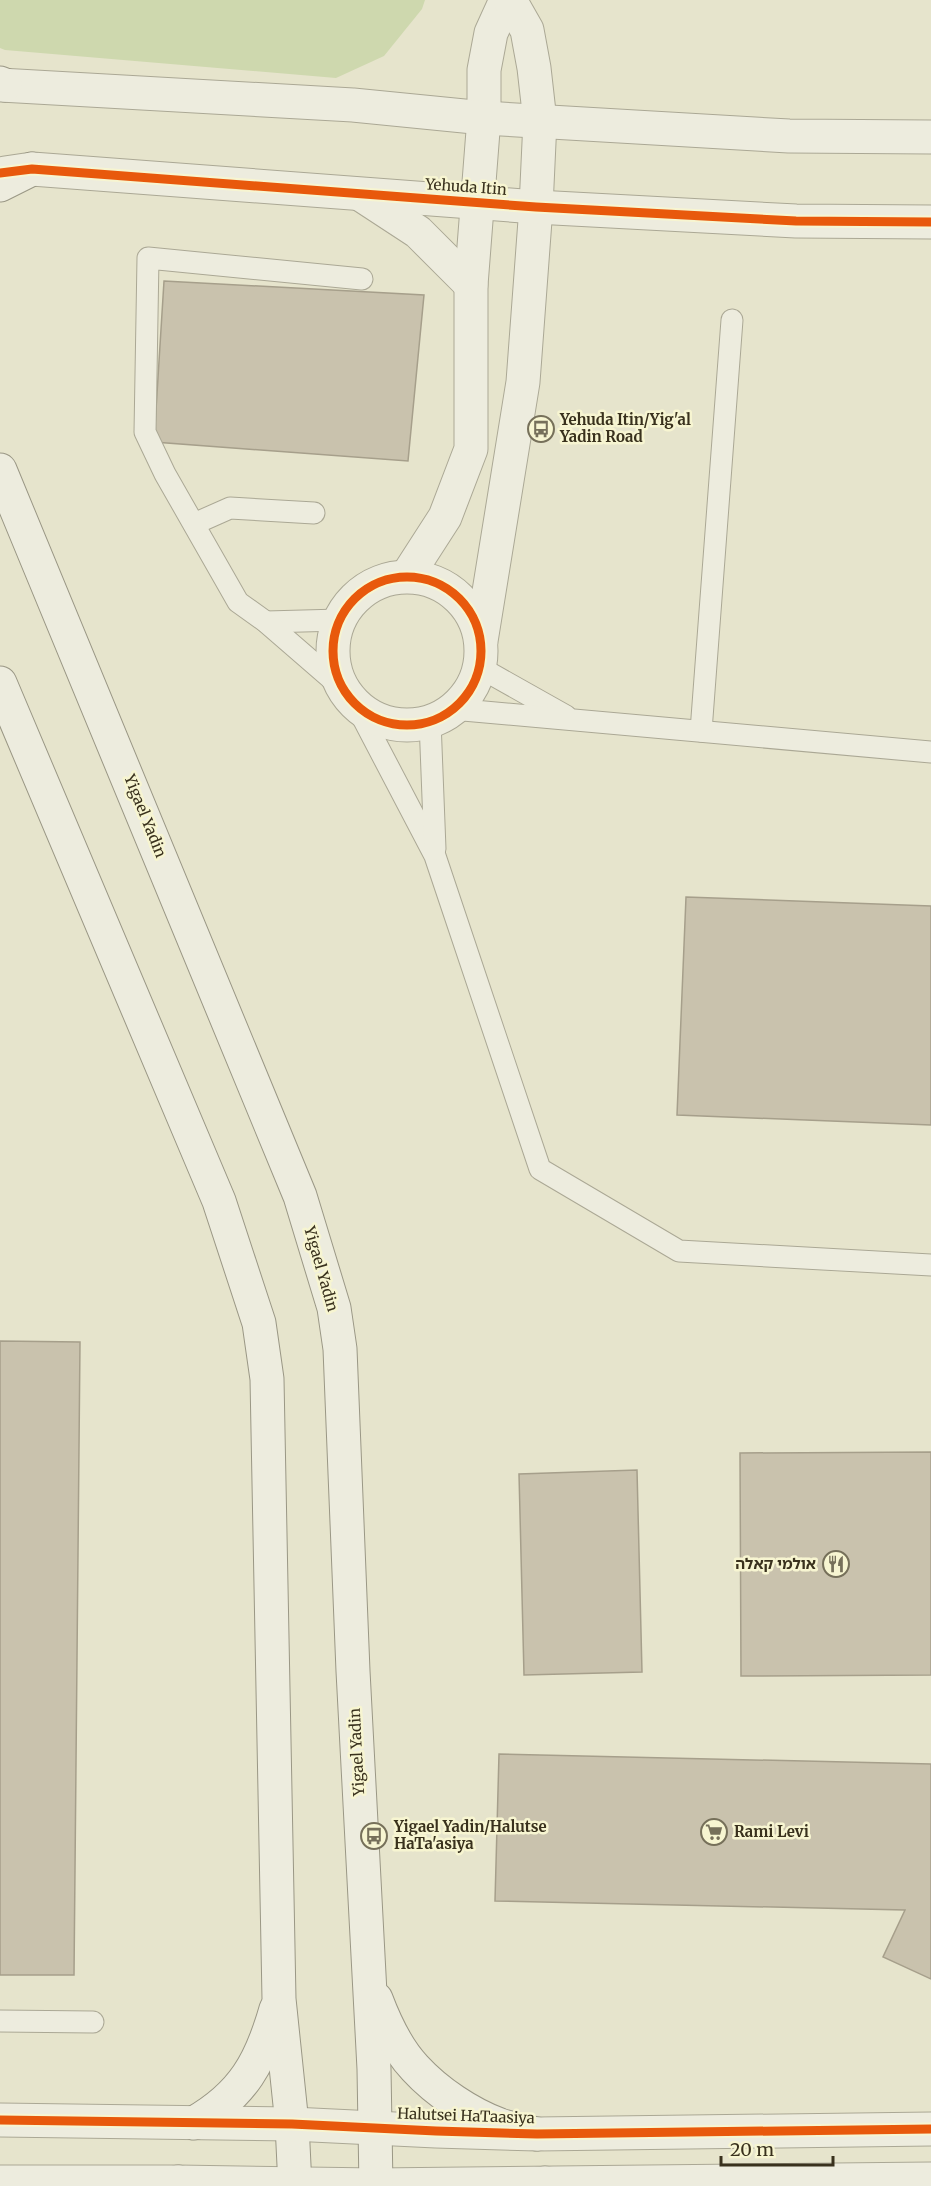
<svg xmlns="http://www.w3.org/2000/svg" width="931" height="2186" font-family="Merriweather,'Noto Sans Hebrew',serif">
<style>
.green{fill:#ced8ae}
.building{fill:#c9c2ad;stroke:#a69f8b;stroke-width:1.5}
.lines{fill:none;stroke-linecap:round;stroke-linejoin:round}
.service-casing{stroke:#aba895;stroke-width:23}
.minor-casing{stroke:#aba895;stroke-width:35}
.tertiary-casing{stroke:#aba895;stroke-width:35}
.secondary-casing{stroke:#9a9785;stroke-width:35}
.service{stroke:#edecde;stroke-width:21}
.minor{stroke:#edecde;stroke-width:33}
.tertiary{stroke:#edecde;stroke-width:33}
.secondary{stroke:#edecde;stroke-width:33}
.cycleway-casing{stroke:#f7f5d1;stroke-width:13}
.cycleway{stroke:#e8590c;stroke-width:9}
.labels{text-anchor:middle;stroke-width:5;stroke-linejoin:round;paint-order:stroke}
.street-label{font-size:15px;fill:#39311d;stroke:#f7f5d1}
.poi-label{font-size:15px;font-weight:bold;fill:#39311d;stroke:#f7f5d1;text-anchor:start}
</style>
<rect width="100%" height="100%" fill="#e6e4cc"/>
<!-- green -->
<polygon class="green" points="0,0 425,0 422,9 384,56 336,78 5,50 0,48"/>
<!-- building -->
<g class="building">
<polygon points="164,281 424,295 408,461 154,442"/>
<polygon points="686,897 931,906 931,1125 677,1115"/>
<polygon points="0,1341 80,1342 74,1975 0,1975"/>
<polygon points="931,1452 931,1675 741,1676 740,1453"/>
<polygon points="637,1470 642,1672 524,1675 519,1474"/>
<polygon points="499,1754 931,1764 931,1979 883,1957 905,1910 495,1901"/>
</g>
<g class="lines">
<defs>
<g id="service">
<polyline points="194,524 230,508 314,513"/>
<polyline points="266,622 340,620"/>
<polyline points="479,667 566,716"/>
<polyline points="341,687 266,622 238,602 165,474 145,432 148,258 362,279"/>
<polyline points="357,707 435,856 540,1169 679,1251 931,1265"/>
<polyline points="452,709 931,752"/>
<polyline points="430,721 435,849"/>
<polyline points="701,731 732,320"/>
<polyline points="0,2021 93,2022"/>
</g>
<g id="minor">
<polyline points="407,576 445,517 471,449 471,285 484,118 484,70 491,33 506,0"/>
<circle cx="407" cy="651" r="74"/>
<polyline points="481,641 523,382 536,207 540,121 534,68 527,30 510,0"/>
</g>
<g id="tertiary">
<polyline points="0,85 353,105 484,118 789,136 931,137"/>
<polyline points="5,173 32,169 536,207 796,221 931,222"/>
<polyline points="363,196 418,232 471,285"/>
<polyline points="0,2120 292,2124 436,2131 537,2134 931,2129"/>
<polyline points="0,2182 178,2182 376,2185 931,2179"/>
</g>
<g id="secondary">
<polyline points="0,83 5,85"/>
<polyline points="0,185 32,169"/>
<polyline points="0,470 300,1196 334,1308 340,1349 353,1671 374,2069 376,2186"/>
<polyline points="0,683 219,1201 259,1323 267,1379 279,1999 292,2124 295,2186"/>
<path d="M376,1999C385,2023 397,2049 415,2068C437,2092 470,2114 500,2125C512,2129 525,2131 537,2134"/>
<path d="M194,2123C243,2095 261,2062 276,2009"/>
<polyline points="178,2182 186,2186"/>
<polyline points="526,2186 545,2183"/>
</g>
</defs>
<!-- service casing -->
<use href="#service" class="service-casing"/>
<!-- minor casing -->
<use href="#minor" class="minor-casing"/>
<!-- tertiary casing -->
<use href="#tertiary" class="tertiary-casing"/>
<!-- secondary casing -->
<use href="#secondary" class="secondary-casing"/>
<!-- service -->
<use href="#service" class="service"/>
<!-- minor -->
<use href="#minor" class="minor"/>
<!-- tertiary -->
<use href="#tertiary" class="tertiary"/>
<!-- secondary -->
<use href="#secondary" class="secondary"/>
<defs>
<g id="cycleway">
<polyline points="0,173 32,169 536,207 796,221 931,222"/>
<circle cx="407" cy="651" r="74"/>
<polyline points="0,2120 292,2124 436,2131 537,2134 931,2129"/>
</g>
</defs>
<!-- cycleway casing -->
<use href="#cycleway" class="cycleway-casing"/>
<!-- cycleway -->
<use href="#cycleway" class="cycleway"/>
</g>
<!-- icons -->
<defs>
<symbol id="bus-ring" viewBox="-11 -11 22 22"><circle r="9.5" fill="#f7f5d1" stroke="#76705a" stroke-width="1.5"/><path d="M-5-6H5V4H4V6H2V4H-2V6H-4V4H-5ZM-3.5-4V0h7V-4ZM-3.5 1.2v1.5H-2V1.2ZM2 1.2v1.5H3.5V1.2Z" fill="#76705a"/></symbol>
<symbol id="restaurant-ring" viewBox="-11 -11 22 22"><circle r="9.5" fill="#f7f5d1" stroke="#76705a" stroke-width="1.5"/><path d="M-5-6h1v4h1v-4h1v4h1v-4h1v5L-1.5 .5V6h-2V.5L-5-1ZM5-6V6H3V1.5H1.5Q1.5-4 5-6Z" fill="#76705a"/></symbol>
<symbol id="supermarket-ring" viewBox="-11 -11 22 22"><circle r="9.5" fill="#f7f5d1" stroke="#76705a" stroke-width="1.5"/><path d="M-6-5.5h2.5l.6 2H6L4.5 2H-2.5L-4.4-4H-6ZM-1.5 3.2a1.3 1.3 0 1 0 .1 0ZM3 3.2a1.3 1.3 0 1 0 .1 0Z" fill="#76705a"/></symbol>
</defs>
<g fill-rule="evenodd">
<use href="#bus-ring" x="526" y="414" width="30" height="30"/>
<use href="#restaurant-ring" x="821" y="1549" width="30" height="30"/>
<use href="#supermarket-ring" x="699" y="1817" width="30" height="30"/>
<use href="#bus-ring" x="359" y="1821" width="30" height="30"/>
</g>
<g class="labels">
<!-- street labels -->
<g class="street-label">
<text transform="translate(466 187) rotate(4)" y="5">Yehuda Itin</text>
<text transform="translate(145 816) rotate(68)" y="5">Yigael Yadin</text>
<text transform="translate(321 1269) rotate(74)" y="5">Yigael Yadin</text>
<text transform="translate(357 1752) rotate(-93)" y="5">Yigael Yadin</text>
<text transform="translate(466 2116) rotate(2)" y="5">Halutsei HaTaasiya</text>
</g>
<!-- poi labels -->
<g class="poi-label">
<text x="560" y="425">Yehuda Itin/Yig'al<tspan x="560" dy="17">Yadin Road</tspan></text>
<text x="816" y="1569" text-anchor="end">אולמי קאלה</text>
<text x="394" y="1832">Yigael Yadin/Halutse<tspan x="394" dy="17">HaTa'asiya</tspan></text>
<text x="734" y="1837">Rami Levi</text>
</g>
</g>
<!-- scale -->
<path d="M721 2156v9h112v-9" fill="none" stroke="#39311d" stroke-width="3"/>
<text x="730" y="2156" font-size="18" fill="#39311d" stroke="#f7f5d1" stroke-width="4.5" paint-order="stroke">20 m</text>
</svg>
